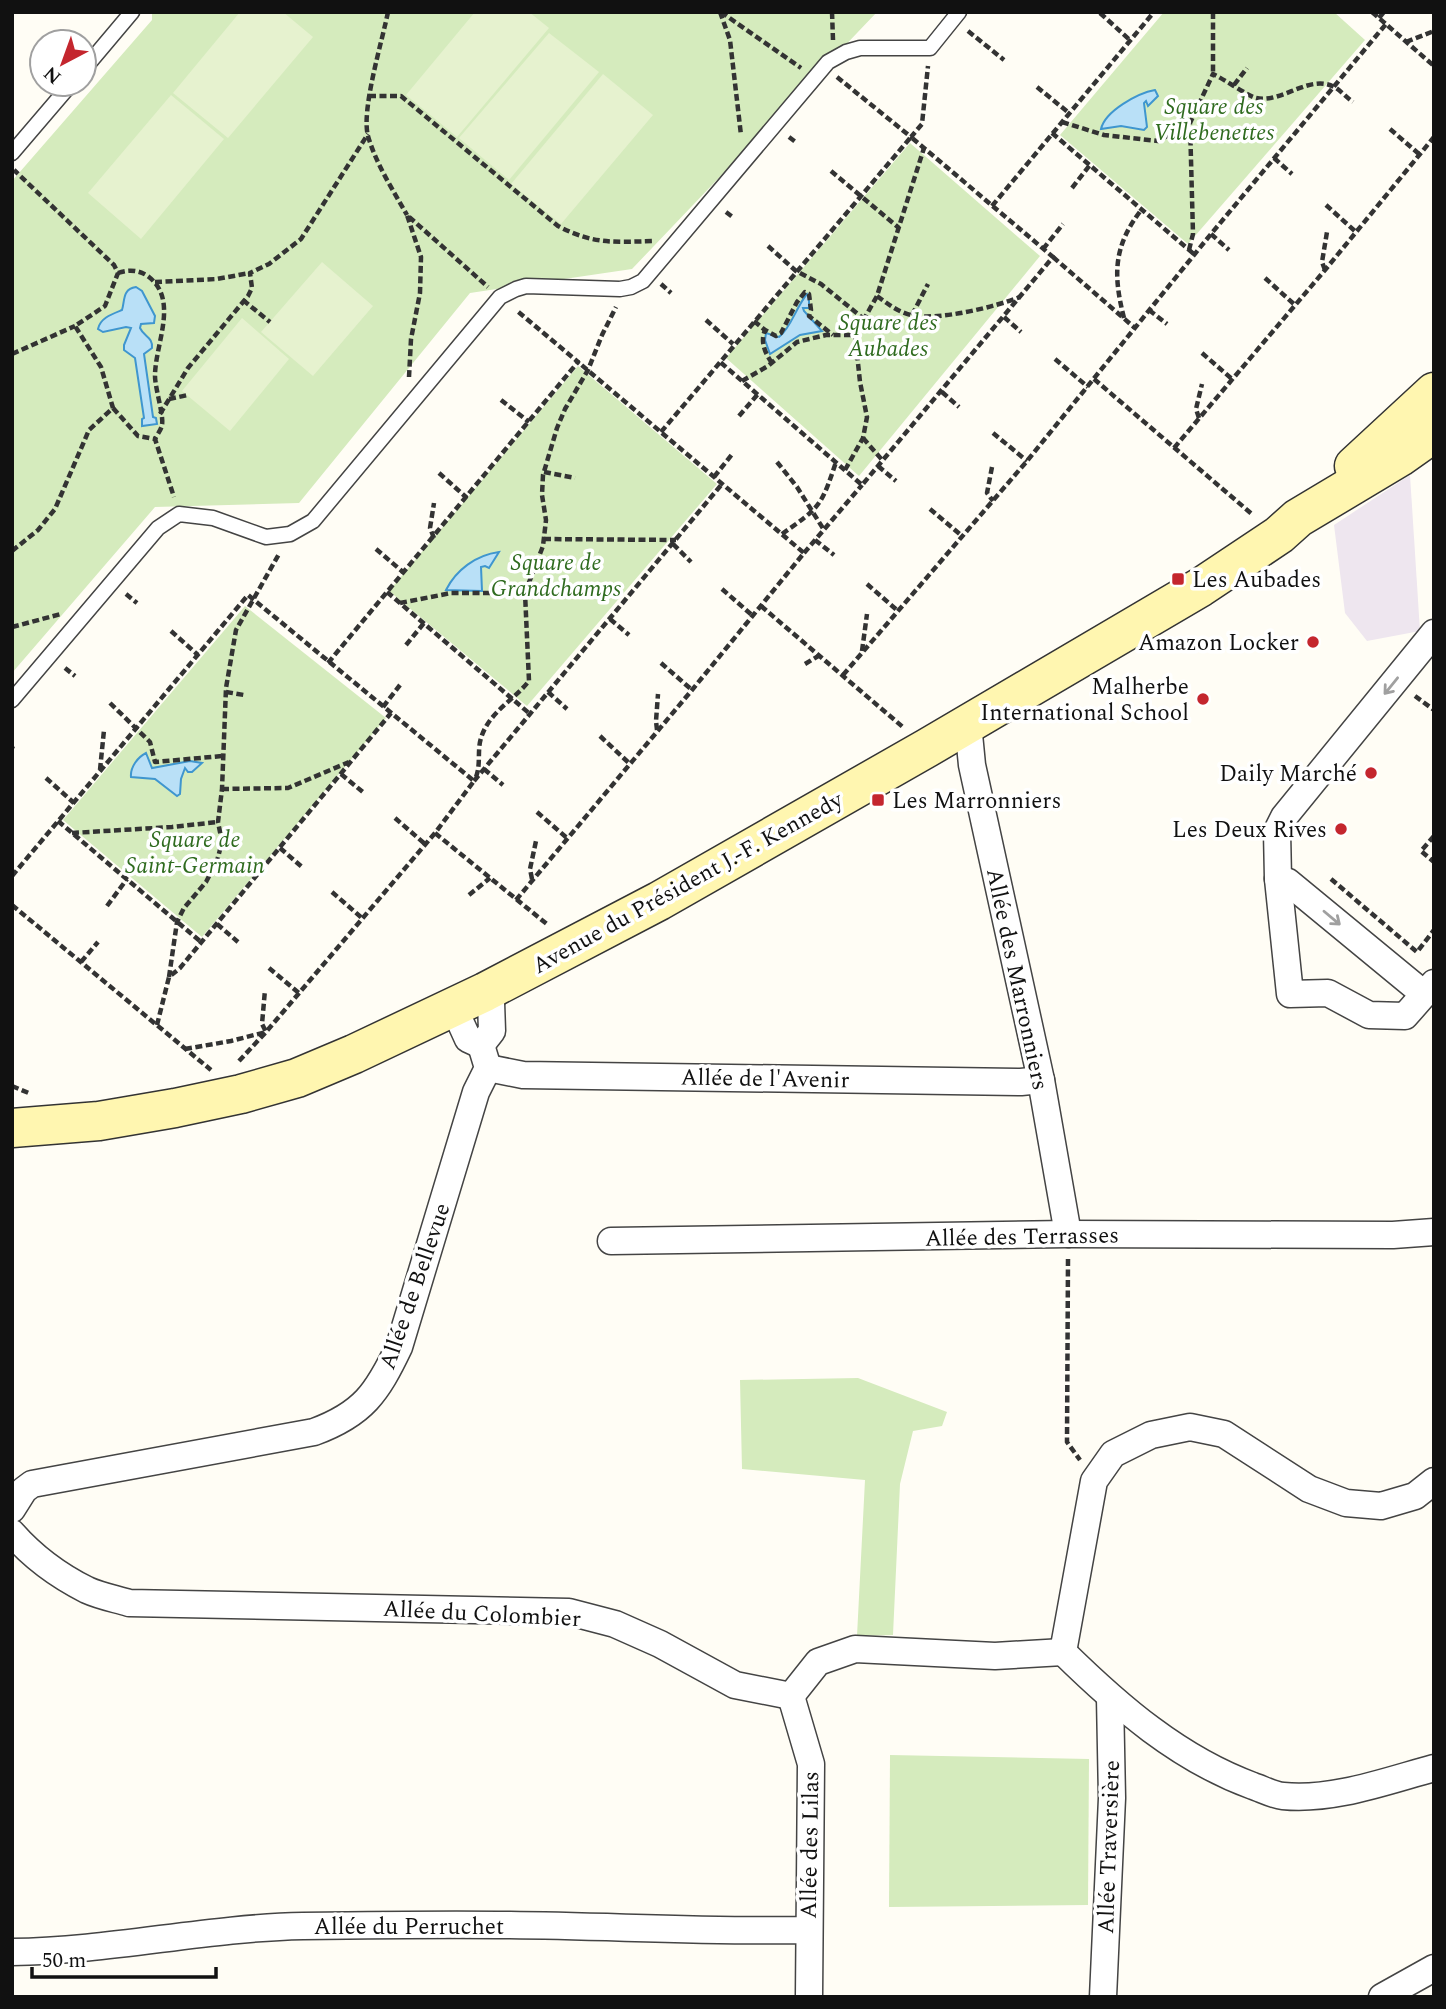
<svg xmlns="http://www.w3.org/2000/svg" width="1446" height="2009" font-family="Spectral,serif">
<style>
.industrial{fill:#eee6ef}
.green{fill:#d5ebbd}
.pitch{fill:#e6f2cf}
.water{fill:#b9e0f7;stroke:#3f96cf;stroke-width:2}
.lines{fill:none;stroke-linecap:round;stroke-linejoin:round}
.lane-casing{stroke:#444;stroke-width:17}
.street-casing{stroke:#444;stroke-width:29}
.secondary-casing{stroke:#333;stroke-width:41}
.path{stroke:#333;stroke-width:4.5;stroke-dasharray:7 3.5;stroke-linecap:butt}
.lane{stroke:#fff;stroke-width:14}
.street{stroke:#fff;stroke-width:26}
.secondary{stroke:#fff6b0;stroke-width:38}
.oneway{stroke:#a0a0a0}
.poi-dot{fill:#c4262e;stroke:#fff;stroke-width:2.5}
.labels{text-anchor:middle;stroke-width:7;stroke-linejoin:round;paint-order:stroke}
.park-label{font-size:23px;font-style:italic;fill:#2f6b1f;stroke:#fff}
.poi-label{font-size:23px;fill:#111;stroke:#fff;text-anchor:end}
.street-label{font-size:23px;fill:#111;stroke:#fff}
</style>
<rect width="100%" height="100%" fill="#fffdf5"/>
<!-- industrial -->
<polygon class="industrial" points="1410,475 1420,631 1367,641 1345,613 1334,525"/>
<!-- green -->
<g class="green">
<polygon points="152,12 877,12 632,269 470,293 299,503 155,507 12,673 12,181 152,20"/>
<polygon points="1164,12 1334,12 1365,40 1188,244 1060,135"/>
<polygon points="910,143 1040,256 859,476 726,358"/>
<polygon points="578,366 717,484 527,706 389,591"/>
<polygon points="245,606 386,718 202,937 63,820"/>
<polygon points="858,1378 947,1412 942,1426 913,1431 900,1484 893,1635 857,1636 865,1480 742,1469 740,1380"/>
<polygon points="890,1755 1089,1759 1088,1905 889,1907"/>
</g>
<!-- pitch -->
<g class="pitch">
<polygon points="240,12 283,12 313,37 228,138 173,93"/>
<polygon points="475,12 529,12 549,28 457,137 406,95"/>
<polygon points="549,33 599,72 509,180 459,138"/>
<polygon points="603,74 653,115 561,224 511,184"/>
<polygon points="171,95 224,139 141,239 88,193"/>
<polygon points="322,262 373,306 313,376 261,332"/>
<polygon points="242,318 289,359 230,431 182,391"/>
</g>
<!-- water -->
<g class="water">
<path d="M1155,90L1158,96L1148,106L1146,101L1144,103L1147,127L1144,130L1121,126L1101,129C1105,111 1138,93 1155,90Z"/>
<path d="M136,287L142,291L155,316L154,323L141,324L140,328C144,337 153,337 152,348L144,354L153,417L156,418L157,424L142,426V419L144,418L135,358L124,350V345L131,328L126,327L103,332L98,329C100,318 112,314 122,310C125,301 122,289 136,287Z"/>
<path d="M807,294L809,298V308H803L804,311L822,331L800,335L770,354L765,340L766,333L779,337C791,328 796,307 807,294Z"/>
<path d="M499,552L489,568L485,566L481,567L482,591L446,590C456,570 476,555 499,552Z"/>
<path d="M146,753L152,768L190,761L202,763L192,772H188L185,768L181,779L180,794L177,796L155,779L131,777C130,767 138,757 146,753Z"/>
</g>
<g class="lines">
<defs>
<g id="lane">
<polyline points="84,69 132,12"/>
<polyline points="12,153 71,84"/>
<polyline points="12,700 158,528 179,514 213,518 266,537 290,534 313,521 500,297 516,289 526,286 620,289 631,287 643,281 828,62 846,52 860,48 930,48 959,12"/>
</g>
<g id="street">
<polyline points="1434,633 1284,817 1277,831 1278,879 1290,994 1328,993 1369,1015 1405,1016 1434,983"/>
<polyline points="968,724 972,765 1041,1080 1068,1234"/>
<polyline points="1278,879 1288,882 1424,994"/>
<polyline points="453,1006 468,1039 481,1045 492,1031 491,1002 485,992"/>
<polyline points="488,1068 523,1075 1021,1082 1041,1080"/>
<polyline points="611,1241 1068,1234 1393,1235 1434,1232"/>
<path d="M12,1509L24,1490L32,1484L314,1432C363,1414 377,1393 399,1347L476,1092L488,1068L481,1045"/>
<path d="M12,1533C33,1557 59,1576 87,1590C100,1596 116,1599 129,1603L569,1612L615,1624L660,1644L735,1685L791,1696L818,1662L855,1649L995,1656L1063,1652"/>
<polyline points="1063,1652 1094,1481 1113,1454 1151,1435 1190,1427 1224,1434 1309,1489 1346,1503 1381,1506 1415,1496 1434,1481"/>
<path d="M1063,1652C1119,1707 1179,1759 1253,1786C1262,1789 1273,1795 1283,1796C1333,1801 1386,1781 1434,1768"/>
<polyline points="791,1696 811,1764 809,1997"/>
<path d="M12,1952C110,1951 205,1928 303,1926C372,1925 441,1924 510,1925C610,1926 709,1932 808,1930"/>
<polyline points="1103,1997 1112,1798 1110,1698"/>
<polyline points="1382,1997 1434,1968"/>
</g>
<g id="secondary">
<polyline points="1354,466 1434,392"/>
<polyline points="12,1128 99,1121 175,1108 241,1094 297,1078 354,1054 485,992 659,901 927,748 1201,587 1279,535 1298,518 1400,457 1434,433"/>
</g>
</defs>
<!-- lane casing -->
<use href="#lane" class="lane-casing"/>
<!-- street casing -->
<use href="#street" class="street-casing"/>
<!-- secondary casing -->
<use href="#secondary" class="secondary-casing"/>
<!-- path -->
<g class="path">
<path d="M388,12C382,42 361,110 368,136C376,164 393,190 407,215"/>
<polyline points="720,12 730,40 741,135"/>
<polyline points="721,12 801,68"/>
<polyline points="832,12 833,40"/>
<polyline points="1213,12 1213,74"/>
<polyline points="1372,12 1434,66"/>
<polyline points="1100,13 1131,41"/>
<polyline points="1379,18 1384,12"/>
<polyline points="968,31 1004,60"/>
<polyline points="67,34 77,42"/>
<polyline points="1406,42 1434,31"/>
<polyline points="837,77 911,137 922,124 928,66"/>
<polyline points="1234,85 1247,68"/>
<polyline points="1037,87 1069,113"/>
<path d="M369,96H401L558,226C594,245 615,242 654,241"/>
<polyline points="1062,122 1104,135 1158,141 1190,123"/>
<polyline points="1390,129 1419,154"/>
<polyline points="1052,133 1195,255"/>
<polyline points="789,137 797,143"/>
<polyline points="1274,158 1292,174"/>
<polyline points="831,171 899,228"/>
<polyline points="1072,188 1090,165"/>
<polyline points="1326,205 1356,232"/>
<polyline points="992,206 1154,12"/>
<polyline points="726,212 734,218"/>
<polyline points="1211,234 1229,250"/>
<polyline points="768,246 796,271 821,284 864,319"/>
<polyline points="1043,249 1063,224"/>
<path d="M1189,250L1193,234L1190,123L1213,74C1224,79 1248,96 1256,98C1282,104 1311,72 1336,88C1342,92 1347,98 1353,102"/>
<polyline points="1053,257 1135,328"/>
<polyline points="1325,270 1322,262 1327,232"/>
<path d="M118,273C129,269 140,270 149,277C179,301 155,344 155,376C155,388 164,416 162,425C161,430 157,435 155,439"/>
<polyline points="1265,278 1295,305"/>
<polyline points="155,282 217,279 250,273"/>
<polyline points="661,284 671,293"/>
<path d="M877,296C888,304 898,312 911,315C938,321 995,307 1020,297"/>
<polyline points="243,300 270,322"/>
<polyline points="1149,310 1167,324"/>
<polyline points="912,315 928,284"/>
<polyline points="1004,317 1021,332"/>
<path d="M1124,318C1113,275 1113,246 1142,209"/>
<polyline points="706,320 733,344"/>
<polyline points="754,321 765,330"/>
<polyline points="1202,353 1232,379"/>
<polyline points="12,354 75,326"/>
<polyline points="1055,359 1088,387"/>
<path d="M772,363C765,353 760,342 765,330L776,336L781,333L797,302L805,292L809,294L811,310L809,316L833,335"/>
<polyline points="409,377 411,339 420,293 421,257 407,215 488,287"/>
<polyline points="1094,379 1253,515"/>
<polyline points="742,381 768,366 797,342 826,335 855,335"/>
<polyline points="942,392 959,407"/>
<polyline points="169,399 188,395"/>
<polyline points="501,400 529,422"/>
<polyline points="113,408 138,436 155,439 174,497"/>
<polyline points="160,414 188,368 248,296 252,288 250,273 269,264 301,239 368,134"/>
<polyline points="739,416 758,394"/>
<polyline points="1199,418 1196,409 1202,384"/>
<polyline points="661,432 911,137 1053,257 862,485 719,361"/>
<polyline points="993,433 1027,461"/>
<polyline points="863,438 883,461"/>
<polyline points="1174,448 1325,270 1434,137"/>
<polyline points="777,462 797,487 824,530"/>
<polyline points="878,466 896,481"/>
<polyline points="992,467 987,493 993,501"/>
<polyline points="845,470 863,438 867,417 860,382 855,335 877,296 924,148"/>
<polyline points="544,472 575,478"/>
<polyline points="439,473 467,498"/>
<polyline points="714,477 733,453"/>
<polyline points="930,509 962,536"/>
<path d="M782,534C820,507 821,507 836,462"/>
<polyline points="434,538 430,528 434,503"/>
<polyline points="544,539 676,540"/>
<polyline points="815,540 834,555"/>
<polyline points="673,544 691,562"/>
<polyline points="376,549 403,572"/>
<polyline points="12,551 38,530 55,509 89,430 113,408 101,367 75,326 105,306 118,273 114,265 14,170"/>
<polyline points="804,553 862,485"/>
<polyline points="867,584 898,611"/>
<polyline points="722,589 753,616"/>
<polyline points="387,592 530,714"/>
<polyline points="126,594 137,603"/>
<polyline points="400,603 451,593 525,593 543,546 546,520 542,495 543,475 557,428 565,409 588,370 602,335 616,307"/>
<polyline points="761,606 904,728"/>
<polyline points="610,619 629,635"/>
<polyline points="12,627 61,614"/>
<polyline points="171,631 198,655"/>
<polyline points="406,645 424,623"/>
<polyline points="862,651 867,614"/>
<polyline points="328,663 578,362 516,310"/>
<polyline points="661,663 692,690"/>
<polyline points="805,664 820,655"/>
<polyline points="65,668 75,676"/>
<polyline points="843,675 1027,461 1211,234 1386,24"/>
<polyline points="226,692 244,695"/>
<polyline points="548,692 567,709"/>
<polyline points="1415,696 1434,710"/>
<polyline points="110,703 150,742 155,762 222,756"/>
<polyline points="383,707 400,685"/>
<polyline points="657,730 656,721 658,694"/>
<polyline points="600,736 630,764"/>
<polyline points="12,748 14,749"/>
<polyline points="484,769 503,785"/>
<polyline points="100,770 104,730"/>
<polyline points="341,774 364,793"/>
<path d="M476,777C481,764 477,751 481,738C489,712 513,701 529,681L525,593"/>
<polyline points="46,778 74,803"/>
<polyline points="474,781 722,484"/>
<polyline points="222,789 288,788 349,762"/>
<polyline points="537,812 567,838"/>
<polyline points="395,818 425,844"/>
<polyline points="58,821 201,942"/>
<polyline points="72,833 172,827 218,822"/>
<polyline points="435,833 548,925"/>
<polyline points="1434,836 1421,851 1434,862"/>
<polyline points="280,848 302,867"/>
<polyline points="12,876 248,595 474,781 435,833 266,1032 262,1024 265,990"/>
<polyline points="532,879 530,869 536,841"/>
<polyline points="1331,879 1417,952 1434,930"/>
<polyline points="332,892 362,918"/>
<polyline points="469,895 490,878"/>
<polyline points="516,900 692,690 804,553 578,362"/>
<polyline points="12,905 211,1070"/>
<polyline points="107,906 127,879"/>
<polyline points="217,924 238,942"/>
<polyline points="81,962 98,942"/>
<polyline points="269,968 299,993"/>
<polyline points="169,977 177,922 184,908 206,882 217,861 222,842 218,822 222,789 226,688 236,630 279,554"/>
<polyline points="157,1025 169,977 180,968 391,713"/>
<polyline points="185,1049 231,1041 266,1032 239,1061"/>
<polyline points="12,1086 31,1094"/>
<polyline points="1068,1259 1067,1442 1080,1460"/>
</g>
<!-- lane -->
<use href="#lane" class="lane"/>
<!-- street -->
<use href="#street" class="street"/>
<!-- secondary -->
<use href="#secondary" class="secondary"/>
</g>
<!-- one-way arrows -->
<defs><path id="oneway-shaft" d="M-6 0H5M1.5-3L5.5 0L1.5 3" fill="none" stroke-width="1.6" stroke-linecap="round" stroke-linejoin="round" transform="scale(1.75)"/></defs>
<g class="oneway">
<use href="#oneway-shaft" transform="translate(1391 686) rotate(129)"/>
<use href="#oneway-shaft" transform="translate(1332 918) rotate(40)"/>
</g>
<!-- markers -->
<g class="poi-dot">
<rect x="1171" y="572" width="14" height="14" rx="3.5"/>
<circle cx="1313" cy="642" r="7"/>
<circle cx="1203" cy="699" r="7"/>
<circle cx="1371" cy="773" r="7"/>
<rect x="871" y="793" width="14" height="14" rx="3.5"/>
<circle cx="1341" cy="829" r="7"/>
</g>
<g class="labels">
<!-- park labels -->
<g class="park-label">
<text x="1214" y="114">Square des<tspan x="1214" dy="26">Villebenettes</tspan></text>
<text x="888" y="330">Square des<tspan x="888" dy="26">Aubades</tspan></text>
<text x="556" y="570">Square de<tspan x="556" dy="26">Grandchamps</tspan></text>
<text x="195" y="847">Square de<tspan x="195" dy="26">Saint-Germain</tspan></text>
</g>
<!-- poi labels -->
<g class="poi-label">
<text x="1192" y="587" text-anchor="start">Les Aubades</text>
<text x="1299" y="650">Amazon Locker</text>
<text x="1189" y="694">Malherbe<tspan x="1189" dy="26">International School</tspan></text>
<text x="1357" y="781">Daily Marché</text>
<text x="892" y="808" text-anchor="start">Les Marronniers</text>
<text x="1327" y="837">Les Deux Rives</text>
</g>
<!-- street labels -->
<g class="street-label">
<text transform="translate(687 882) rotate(-29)" y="8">Avenue du Président J.-F. Kennedy</text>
<text transform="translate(1018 979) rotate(78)" y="8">Allée des Marronniers</text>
<text transform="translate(765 1078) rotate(1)" y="8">Allée de l'Avenir</text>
<text transform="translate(1022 1236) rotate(-1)" y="8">Allée des Terrasses</text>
<text transform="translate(414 1286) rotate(-71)" y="8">Allée de Bellevue</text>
<text transform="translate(482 1613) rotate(3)" y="8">Allée du Colombier</text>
<text transform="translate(809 1845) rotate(-89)" y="8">Allée des Lilas</text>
<text transform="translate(1108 1847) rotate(-88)" y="8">Allée Traversière</text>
<text x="409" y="1934">Allée du Perruchet</text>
</g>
</g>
<!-- border -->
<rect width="1446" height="2009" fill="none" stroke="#111111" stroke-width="28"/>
<!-- north arrow -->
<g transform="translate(63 63) rotate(221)"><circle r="33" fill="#ffffff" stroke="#a0a0a0" stroke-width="2"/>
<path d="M0-5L12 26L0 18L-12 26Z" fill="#c4262e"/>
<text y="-10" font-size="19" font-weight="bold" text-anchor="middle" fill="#111111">N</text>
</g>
<!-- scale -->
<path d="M32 1967v10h184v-10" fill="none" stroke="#111111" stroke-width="3.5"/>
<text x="42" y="1967" font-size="21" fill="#111111" stroke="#ffffff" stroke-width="5" paint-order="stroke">50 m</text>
</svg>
